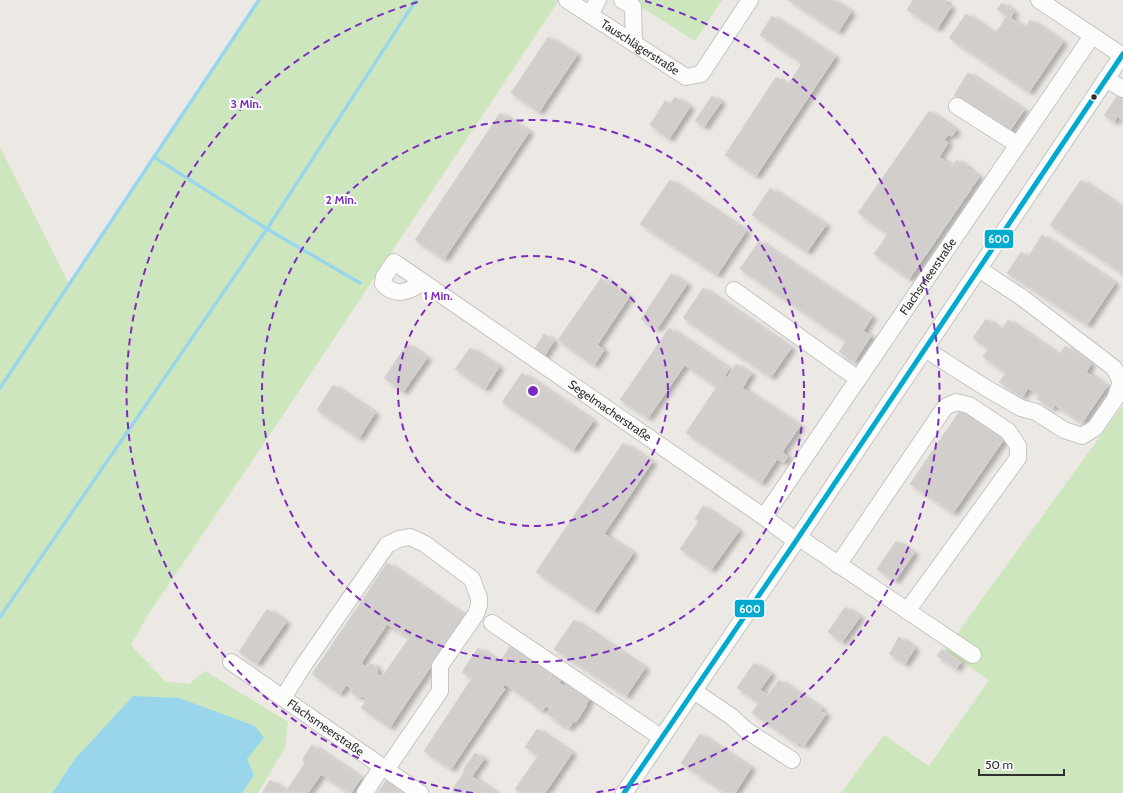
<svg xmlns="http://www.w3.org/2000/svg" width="1123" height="793" font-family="Cabin,sans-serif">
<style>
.green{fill:#cee6be}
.water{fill:#99d6ec}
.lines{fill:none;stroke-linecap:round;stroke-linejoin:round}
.stream{stroke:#99d6ec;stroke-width:3.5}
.building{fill:#d1cecb;stroke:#d7d4d0;filter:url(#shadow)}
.minor-casing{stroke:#c5c4c5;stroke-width:18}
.minor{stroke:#fcfcfb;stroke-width:16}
.bus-1-casing{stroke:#fff;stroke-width:8}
.bus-1{stroke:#00a9ce;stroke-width:5}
.ring{fill:none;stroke:#7b2cbf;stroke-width:2;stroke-dasharray:7 5}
.bus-dot{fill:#2e2e2e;stroke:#fff;stroke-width:1.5}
.labels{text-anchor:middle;stroke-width:4;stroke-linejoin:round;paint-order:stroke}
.street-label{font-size:12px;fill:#2e2e2e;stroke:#fff}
.centre{fill:#7b2cbf;stroke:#fff;stroke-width:2}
.ring-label{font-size:12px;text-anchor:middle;font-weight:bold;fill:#7b2cbf;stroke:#fff;stroke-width:4;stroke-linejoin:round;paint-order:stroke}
.line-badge{stroke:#fff;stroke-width:1.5}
.badge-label{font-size:11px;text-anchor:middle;font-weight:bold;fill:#fff}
</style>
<defs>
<filter id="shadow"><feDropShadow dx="4.5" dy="2.5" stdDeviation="2" flood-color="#0004"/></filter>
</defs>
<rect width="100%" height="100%" fill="#ece8e4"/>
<!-- green -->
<g class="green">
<polygon points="259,0 559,0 277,424 146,618 131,645 165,681 189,684 205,671 288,722 285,748 258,793 242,793 254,775 246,759 264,738 74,760 52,793 0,793 0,147 69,284"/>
<polygon points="630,0 722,0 695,41"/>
<polygon points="1123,405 1123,793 841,793 884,735 929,766 989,680 945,650"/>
</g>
<!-- water -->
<polygon class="water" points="133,696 179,698 255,726 264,738 247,759 254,775 242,793 52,793 74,760"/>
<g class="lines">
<!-- stream -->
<g class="stream">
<polyline points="259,0 154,157 267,229 360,283"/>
<polyline points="0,388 154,157"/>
<polyline points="0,617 267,229 416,0"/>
</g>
</g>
<!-- building -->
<g class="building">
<polygon points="788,0 833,0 851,12 838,32"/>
<polygon points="913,0 946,0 944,3 951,7 937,29 907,10"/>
<polygon points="1002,3 1014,12 1010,18 1025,28 1030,20 1063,42 1029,92 949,38 966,14 995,34 1007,16 997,9"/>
<polygon points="772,16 835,57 756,176 725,155 776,77 788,85 802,63 760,35"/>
<polygon points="548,37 577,55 539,112 511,93"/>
<polygon points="968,73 1024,110 1009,132 954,95"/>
<polygon points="1118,95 1123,99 1123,120 1117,116 1114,122 1104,115"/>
<polygon points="712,96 721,102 704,127 695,121"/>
<polygon points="675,97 690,107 669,139 650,125 665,101 670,104"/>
<polygon points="929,111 956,130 952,136 949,134 944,140 948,143 939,157 952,166 957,160 968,167 967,168 978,176 978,179 973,186 971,187 971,189 909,279 874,254 888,234 858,213"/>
<polygon points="500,113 529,132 491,189 462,170"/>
<polygon points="462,170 491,189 444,259 415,240"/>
<polygon points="670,180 746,231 717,275 640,224"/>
<polygon points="1081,180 1123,208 1123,274 1050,225"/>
<polygon points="770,188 826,225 807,252 752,215"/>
<polygon points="1042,235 1115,283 1087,325 1023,283 1036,262 1028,257"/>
<polygon points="759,241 872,317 863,331 871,336 854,362 839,352 846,341 740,269"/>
<polygon points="1021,252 1036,262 1023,283 1007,273"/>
<polygon points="671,274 687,284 657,329 641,319"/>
<polygon points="601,278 629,297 597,345 604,350 594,365 558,340"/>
<polygon points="703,288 791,348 771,377 683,318"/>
<polygon points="986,319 1002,330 989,349 973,338"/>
<polygon points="1008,320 1059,355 1065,346 1091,364 1086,372 1107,386 1082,423 1055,405 1052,409 1037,399 1039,395 1028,388 1022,397 999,382 1006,373 983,357"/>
<polygon points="669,328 697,347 648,418 620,400"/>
<polygon points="544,334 554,341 543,358 533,351"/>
<polygon points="407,344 427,358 403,392 384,378"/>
<polygon points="697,347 729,369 717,387 685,365"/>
<polygon points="470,348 499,367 485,389 455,369"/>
<polygon points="736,364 751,374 742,388 800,426 782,452 787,456 786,460 783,462 777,459 761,483 686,433 724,376 727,378"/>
<polygon points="522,373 593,421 573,450 502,402"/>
<polygon points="333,385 375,413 359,438 317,410"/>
<polygon points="961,409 1004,439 953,513 910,484"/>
<polygon points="623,443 652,462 604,534 633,553 594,611 536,572"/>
<polygon points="703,506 739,531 711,570 680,549 699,521 695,519"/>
<polygon points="896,541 914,553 895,581 877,569"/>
<polygon points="387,563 465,616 437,657 359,605"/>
<polygon points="359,605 387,624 361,663 365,666 372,664 377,668 377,674 382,677 409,638 437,657 390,727 361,708 367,699 363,696 358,697 352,693 351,688 346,685 340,694 312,674"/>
<polygon points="845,607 860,617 842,642 828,632"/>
<polygon points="267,609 286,622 257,664 239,652"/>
<polygon points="574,620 645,668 626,696 554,649"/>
<polygon points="899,637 915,648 905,664 889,654"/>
<polygon points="512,643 554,670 533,703 505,684 503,687 505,689 499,697 462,672 478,648 500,662"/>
<polygon points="942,649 961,662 956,669 937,656"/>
<polygon points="754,663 771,674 760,690 768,695 779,680 822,709 820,711 826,714 804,746 798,742 797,744 752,713 759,703 737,688"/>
<polygon points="553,672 562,678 559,683 565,687 550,709 546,706 542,711 532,704"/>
<polygon points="472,678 499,697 451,769 424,751"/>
<polygon points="569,681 591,697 586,704 587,705 576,722 574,721 569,728 562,724 562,725 547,714"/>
<polygon points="537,729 572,753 545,793 520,793 515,789 538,756 525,747"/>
<polygon points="700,734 751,768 735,793 725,793 681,763"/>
<polygon points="312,745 361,778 351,793 349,793 321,774 308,793 285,793 305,763 302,760"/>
<polygon points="475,753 484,759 472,776 463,770"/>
<polygon points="465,771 474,778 463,793 456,793 452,790"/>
<polygon points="474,778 495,792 494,793 463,793"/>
<polygon points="387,779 412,793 377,793"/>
<polygon points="270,780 286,791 285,793 262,793"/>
</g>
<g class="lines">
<defs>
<g id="minor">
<path id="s1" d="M567,0L686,77L701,74L750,0"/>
<polyline points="622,0 633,7 634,43"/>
<polyline points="1039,0 1123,56"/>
<polyline points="590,15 598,0"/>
<polyline points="1106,79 1123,89"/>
<polyline points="957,106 1018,145"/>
<path id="s2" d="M423,282C410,291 396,298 383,284L384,277L394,262L764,517L796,541"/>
<polyline points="734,290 858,379"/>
<polyline points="925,349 986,388 1021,408 1036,412 1064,430 1082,436 1095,428 1115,399 1121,382 1114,368 1024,299 979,269"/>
<path id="s3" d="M764,517L1092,36"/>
<polyline points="798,537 973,655"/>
<polyline points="838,565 945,407 956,402 969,405 1008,431 1018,446 1018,458 907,611"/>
<polyline points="492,623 662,738"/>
<path id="s4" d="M231,662L420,793"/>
<polyline points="694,691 732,717 746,730 792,760"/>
<polyline points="283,698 301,669 387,545 399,539 410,537 425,544 472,579 479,598 479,605 476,614 440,666 440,691 386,770"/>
<polyline points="365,793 382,766"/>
<polyline points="624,793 796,541 1123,54"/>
</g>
</defs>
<!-- minor casing -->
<use href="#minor" class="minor-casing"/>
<!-- minor -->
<use href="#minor" class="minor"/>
<defs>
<polyline id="bus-1" points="624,793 796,541 1123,54"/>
</defs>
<!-- bus-1 casing -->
<use href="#bus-1" class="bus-1-casing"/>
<!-- bus-1 -->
<use href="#bus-1" class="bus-1"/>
</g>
<!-- distance rings -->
<g class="ring">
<circle cx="533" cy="391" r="135"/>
<circle cx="533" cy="391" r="271"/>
<path d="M473 793A406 406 0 0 1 421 1M645 1A406 406 0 0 1 593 793"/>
</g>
<!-- markers -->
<circle class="bus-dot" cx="1094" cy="97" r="3.5"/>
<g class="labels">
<!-- street labels -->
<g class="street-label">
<text dy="4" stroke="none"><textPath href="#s1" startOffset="87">Tauschlägerstraße</textPath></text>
<text dy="4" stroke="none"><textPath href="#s3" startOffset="291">Flachsmeerstraße</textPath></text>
<text dy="4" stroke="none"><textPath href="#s2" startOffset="332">Segelmacherstraße</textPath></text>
<text dy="4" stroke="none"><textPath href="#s4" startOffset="115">Flachsmeerstraße</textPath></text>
</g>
</g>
<circle cx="533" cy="391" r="6" class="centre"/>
<g class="ring-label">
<text x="246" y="108">3 Min.</text>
<text x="341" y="204">2 Min.</text>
<text x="438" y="300">1 Min.</text>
</g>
<g class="line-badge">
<rect x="984" y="229" width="30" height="20" rx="4" fill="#00a9ce"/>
<rect x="734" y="599" width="31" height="19" rx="4" fill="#00a9ce"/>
</g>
<g class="badge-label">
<text x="999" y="243">600</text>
<text x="750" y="613">600</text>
</g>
<!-- scale -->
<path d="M979 769v6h85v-6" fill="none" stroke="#2e2e2e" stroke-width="2"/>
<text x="985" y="769" font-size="12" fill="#2e2e2e" stroke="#ffffff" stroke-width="3" paint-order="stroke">50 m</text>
</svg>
